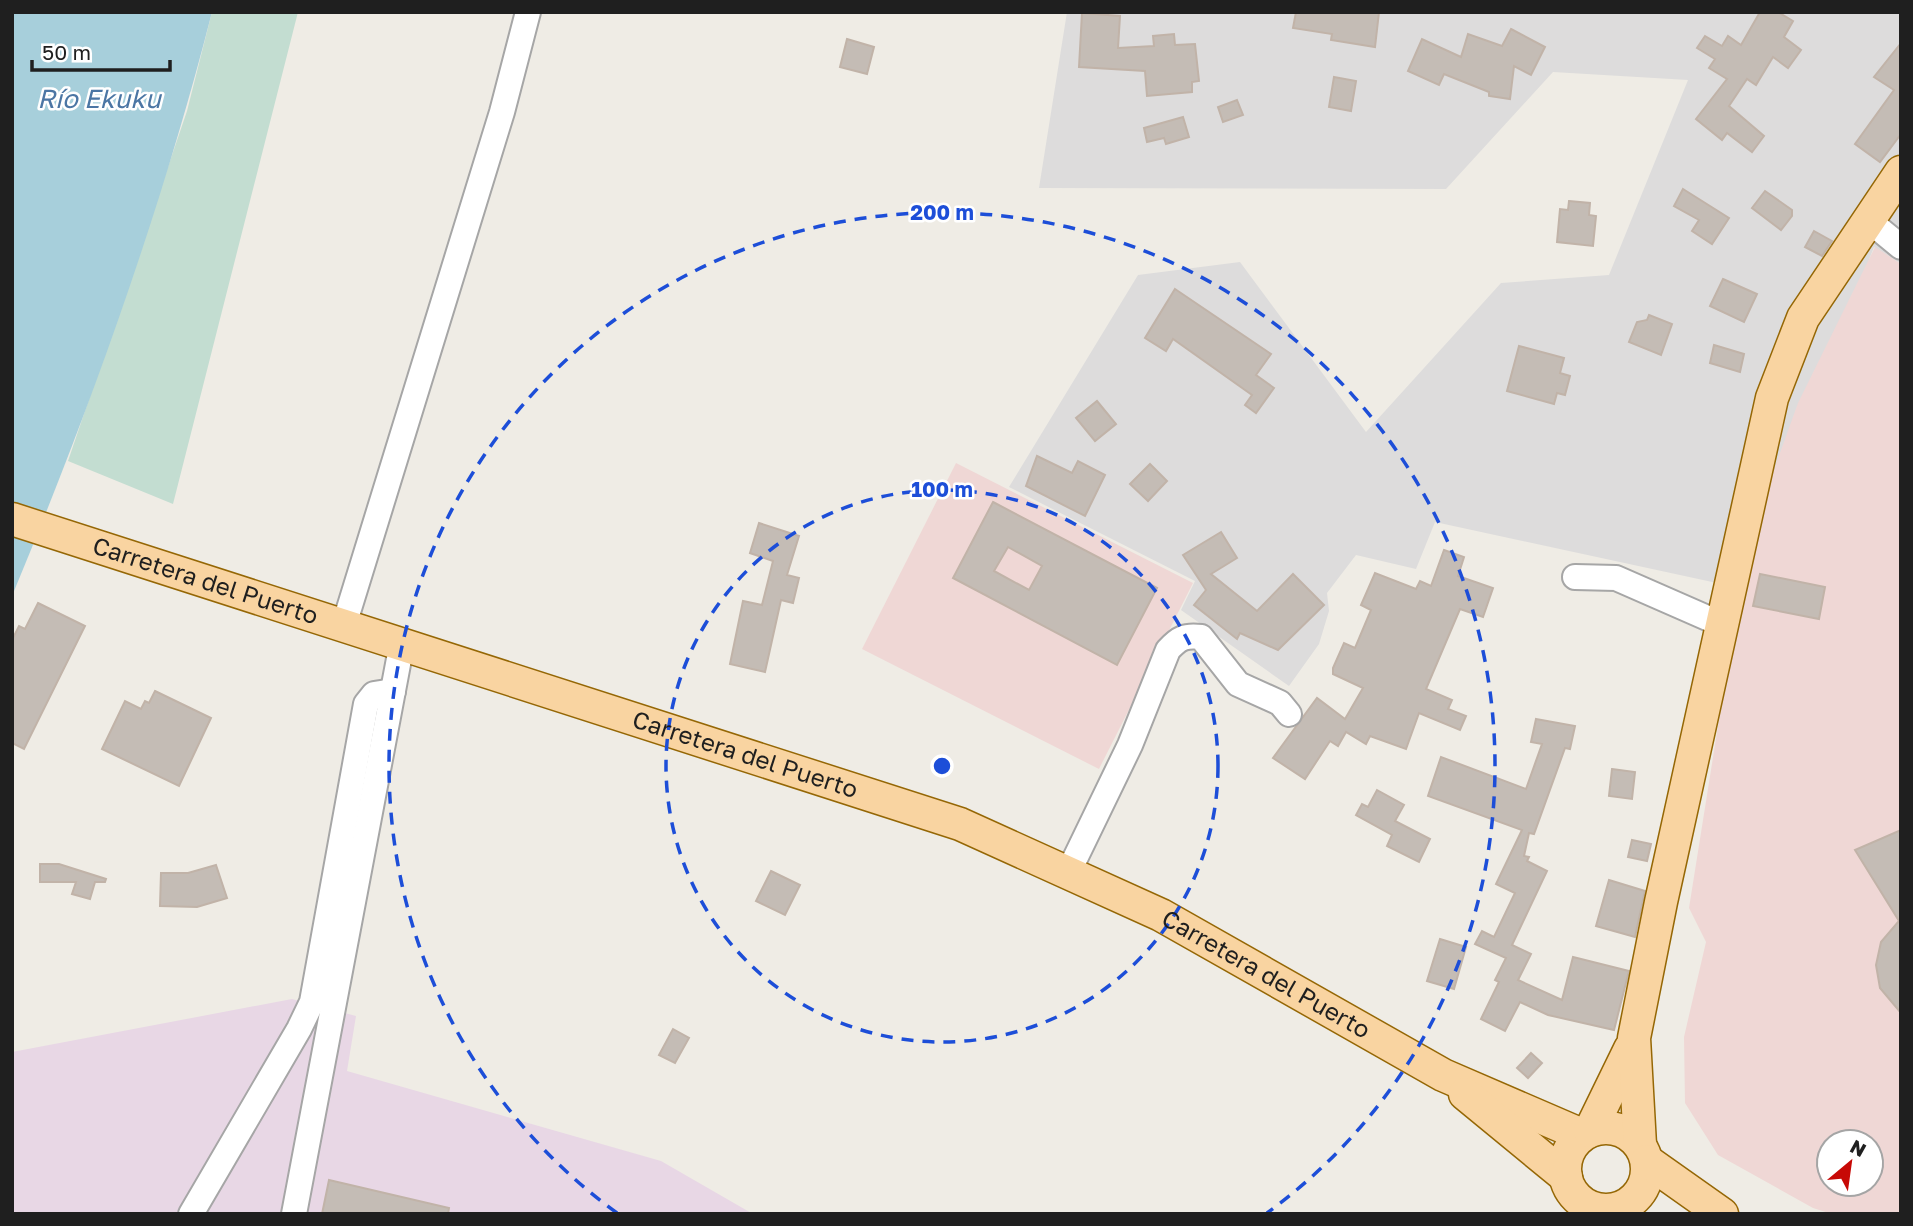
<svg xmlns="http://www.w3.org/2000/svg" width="1913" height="1226" font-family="'Golos Text',sans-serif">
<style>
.residential{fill:#dddcdc}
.commercial{fill:#efd7d5;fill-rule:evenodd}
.industrial{fill:#e8d7e5}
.wetland{fill:#c3ddd1}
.water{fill:#a7cfdb}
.building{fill:#c4bcb5;stroke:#c1b3a8;stroke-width:2;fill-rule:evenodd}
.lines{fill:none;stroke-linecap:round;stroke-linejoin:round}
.minor-casing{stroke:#a6a6a6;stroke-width:28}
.major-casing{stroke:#956705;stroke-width:35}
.minor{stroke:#fff;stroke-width:24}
.major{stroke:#f9d4a1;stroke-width:32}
.ring{fill:none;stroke:#1d4ed8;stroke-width:3.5;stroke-dasharray:12 9}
.labels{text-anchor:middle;stroke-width:5;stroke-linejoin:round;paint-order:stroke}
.street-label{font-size:24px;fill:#1f1f1f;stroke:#fff}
.water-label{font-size:26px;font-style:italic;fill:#4b76a4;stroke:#fff}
.centre{fill:#1d4ed8;stroke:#fff;stroke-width:3.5}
.ring-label{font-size:21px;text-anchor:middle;font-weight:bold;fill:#1d4ed8;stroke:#fff;stroke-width:5;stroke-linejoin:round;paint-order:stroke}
</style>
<rect width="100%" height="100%" fill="#efece5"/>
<!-- residential -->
<polygon class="residential" points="1067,12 1901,12 1901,264 1874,247 1740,588 1435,522 1416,569 1356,555 1327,593 1329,611 1319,644 1289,686 1181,610 1195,581 1009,487 1138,275 1240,262 1366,432 1501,283 1609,275 1688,80 1553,72 1446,189 1039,188"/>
<!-- commercial -->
<g class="commercial">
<path d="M1875,247L1901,264V1214H1832L1813,1208L1718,1155L1685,1103L1684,1037L1706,942L1689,908L1740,588L1758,514L1798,403ZM1829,1142H1871V1184H1829Z"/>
<polygon points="956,463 1193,583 1099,769 862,649"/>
</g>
<!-- industrial -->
<polygon class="industrial" points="292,999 356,1016 347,1071 661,1161 753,1214 12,1214 12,1052"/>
<!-- wetland -->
<polygon class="wetland" points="212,12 298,12 173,504 68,461 187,111"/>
<!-- water -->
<path class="water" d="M13,12H212C161,211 91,406 12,596Z"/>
<!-- building -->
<g class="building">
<polygon points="1296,12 1379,12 1375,47 1331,40 1332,34 1293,28"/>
<polygon points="1760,12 1778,12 1793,21 1784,37 1801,50 1788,68 1773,57 1756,85 1747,79 1729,106 1764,136 1752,152 1727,133 1722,140 1696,119 1727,79 1709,68 1715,59 1697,48 1705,36 1722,46 1728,36 1741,45"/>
<polygon points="1082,13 1120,16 1118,48 1154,46 1153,36 1174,34 1175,45 1195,44 1199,81 1192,82 1192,92 1147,96 1145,71 1079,67"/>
<polygon points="1511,29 1545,47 1531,75 1514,66 1510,99 1489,96 1489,92 1444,74 1439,85 1408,71 1422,39 1461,57 1468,34 1502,46"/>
<polygon points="847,39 874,47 867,74 840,67"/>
<polygon points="1901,43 1901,134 1880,162 1855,144 1894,90 1874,77"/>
<polygon points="1334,77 1356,81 1351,111 1329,107"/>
<polygon points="1237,100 1243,115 1223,122 1218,107"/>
<polygon points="1183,117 1189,137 1166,144 1164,138 1147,142 1144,128"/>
<polygon points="1683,189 1729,218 1712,244 1692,231 1699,220 1674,206"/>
<polygon points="1765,191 1792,210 1792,216 1781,230 1752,208"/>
<polygon points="1569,201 1590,203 1589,215 1596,216 1593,246 1557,242 1560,209 1568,210"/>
<polygon points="1814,231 1832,241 1822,256 1805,247"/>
<polygon points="1723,279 1757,294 1744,322 1710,306"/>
<polygon points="1175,289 1271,354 1256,375 1274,388 1256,413 1245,405 1252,395 1173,339 1166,351 1145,338"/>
<polygon points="1649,315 1672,324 1661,355 1629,342 1637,322 1647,320"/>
<polygon points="1714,345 1744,354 1740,372 1710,363"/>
<polygon points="1519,346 1564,358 1560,373 1570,376 1565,395 1557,393 1554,404 1507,391"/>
<polygon points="1097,401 1116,424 1095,441 1076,418"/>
<polygon points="1037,456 1072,473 1078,461 1105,475 1085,516 1026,486"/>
<polygon points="1150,464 1167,481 1148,501 1130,484"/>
<path d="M993,502L1157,588L1117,665L953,578ZM1008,547L1042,566L1029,590L994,571Z"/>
<polygon points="759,523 799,536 787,575 799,578 793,603 781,600 765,672 730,664 743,601 762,605 773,561 750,553"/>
<polygon points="1221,532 1237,558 1211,574 1257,611 1293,574 1324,605 1278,650 1240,633 1237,639 1194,605 1206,590 1183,555"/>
<polygon points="1444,550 1464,557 1458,576 1493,588 1483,617 1460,609 1426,689 1452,700 1448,709 1466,716 1460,730 1419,713 1406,749 1370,736 1366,744 1346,732 1338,746 1330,741 1305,779 1273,758 1317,698 1345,719 1363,688 1333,674 1333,668 1344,643 1355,648 1371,610 1361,605 1375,573 1416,589 1420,581 1431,586"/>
<polygon points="1760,574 1825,587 1819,619 1753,606"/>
<polygon points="38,603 85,626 24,749 12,743 12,640 19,626 25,629"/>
<polygon points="155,691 211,718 179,786 102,749 125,701 141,709 145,701 149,703"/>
<polygon points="1536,719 1575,726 1570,749 1565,748 1534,834 1529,833 1524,856 1529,857 1527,861 1547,871 1512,945 1531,954 1518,980 1562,1000 1573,957 1629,971 1614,1030 1548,1015 1520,1002 1505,1031 1481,1019 1499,982 1495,980 1506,958 1475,944 1482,931 1494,937 1515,893 1496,884 1522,830 1428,796 1441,757 1526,789 1542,744 1531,742"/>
<polygon points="1612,769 1635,772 1632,799 1609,796"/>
<polygon points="1377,790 1404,805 1395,821 1430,839 1419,862 1387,846 1392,835 1356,815 1362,804 1368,807"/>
<polygon points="1901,830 1901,1013 1880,988 1876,965 1881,942 1899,921 1855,850"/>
<polygon points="1632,840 1651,844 1647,861 1628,857"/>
<polygon points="40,864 59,864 106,879 105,882 95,882 90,899 72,894 76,882 40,882"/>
<polygon points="216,865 227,898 197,907 160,906 161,873 188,873"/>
<polygon points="771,871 800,885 785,915 756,901"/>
<polygon points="1609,880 1645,891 1635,937 1596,926"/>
<polygon points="1440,939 1466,947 1454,989 1427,981"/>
<polygon points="673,1029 689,1038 675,1063 659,1055"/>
<polygon points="1531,1053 1542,1063 1528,1078 1517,1068"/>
<polygon points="329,1180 449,1208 448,1214 322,1214"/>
</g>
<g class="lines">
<defs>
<g id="minor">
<polyline points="1867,219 1901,247"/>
<polyline points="1575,577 1616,578 1721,624"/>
<polyline points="344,625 502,112 528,12"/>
<path d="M1069,871L1130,745L1168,650C1179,638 1185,635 1201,637L1238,684L1280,703L1289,714"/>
<polyline points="191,1214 299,1029 312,1002 366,704 374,694 393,691"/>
<polyline points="294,1214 402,643"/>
</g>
<g id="major">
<path id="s1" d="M12,519L960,824L1161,915L1443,1075L1582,1135"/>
<polyline points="1465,1094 1566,1177"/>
<circle cx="1606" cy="1169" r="41"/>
<polyline points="1590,1131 1630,1049"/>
<polyline points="1640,1145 1634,1038 1661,902 1772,398 1803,318 1901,172"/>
<polyline points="1647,1161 1722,1214"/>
</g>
</defs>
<!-- minor casing -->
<use href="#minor" class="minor-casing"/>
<!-- major casing -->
<use href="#major" class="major-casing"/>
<!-- minor -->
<use href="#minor" class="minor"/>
<!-- major -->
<use href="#major" class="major"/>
</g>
<!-- distance rings -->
<g class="ring">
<circle cx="942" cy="766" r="276"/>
<path d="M617 1213A553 553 0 1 1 1267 1213"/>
</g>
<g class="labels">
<!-- street labels -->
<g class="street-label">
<text dy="8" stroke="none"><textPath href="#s1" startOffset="203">Carretera del Puerto</textPath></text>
<text dy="8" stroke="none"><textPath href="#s1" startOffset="770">Carretera del Puerto</textPath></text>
<text dy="8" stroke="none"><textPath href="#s1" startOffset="1337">Carretera del Puerto</textPath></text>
</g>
<!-- water labels -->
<g class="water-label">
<text x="99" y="108">Río Ekuku</text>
</g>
</g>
<circle cx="942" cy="766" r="10" class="centre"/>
<g class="ring-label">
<text x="942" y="220">200 m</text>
<text x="942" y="497">100 m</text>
</g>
<!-- border -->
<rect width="1913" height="1226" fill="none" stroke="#1f1f1f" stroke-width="28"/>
<!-- north arrow -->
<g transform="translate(1850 1163) rotate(29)"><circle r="33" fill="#ffffff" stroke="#a5a5a5" stroke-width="2"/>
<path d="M0-5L12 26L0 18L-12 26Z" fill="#c70906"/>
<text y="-10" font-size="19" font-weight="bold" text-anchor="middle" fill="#1f1f1f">N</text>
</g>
<!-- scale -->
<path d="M32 60v10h138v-10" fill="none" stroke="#1f1f1f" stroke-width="3.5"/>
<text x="42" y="60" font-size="21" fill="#1f1f1f" stroke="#ffffff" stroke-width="5" paint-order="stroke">50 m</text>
</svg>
